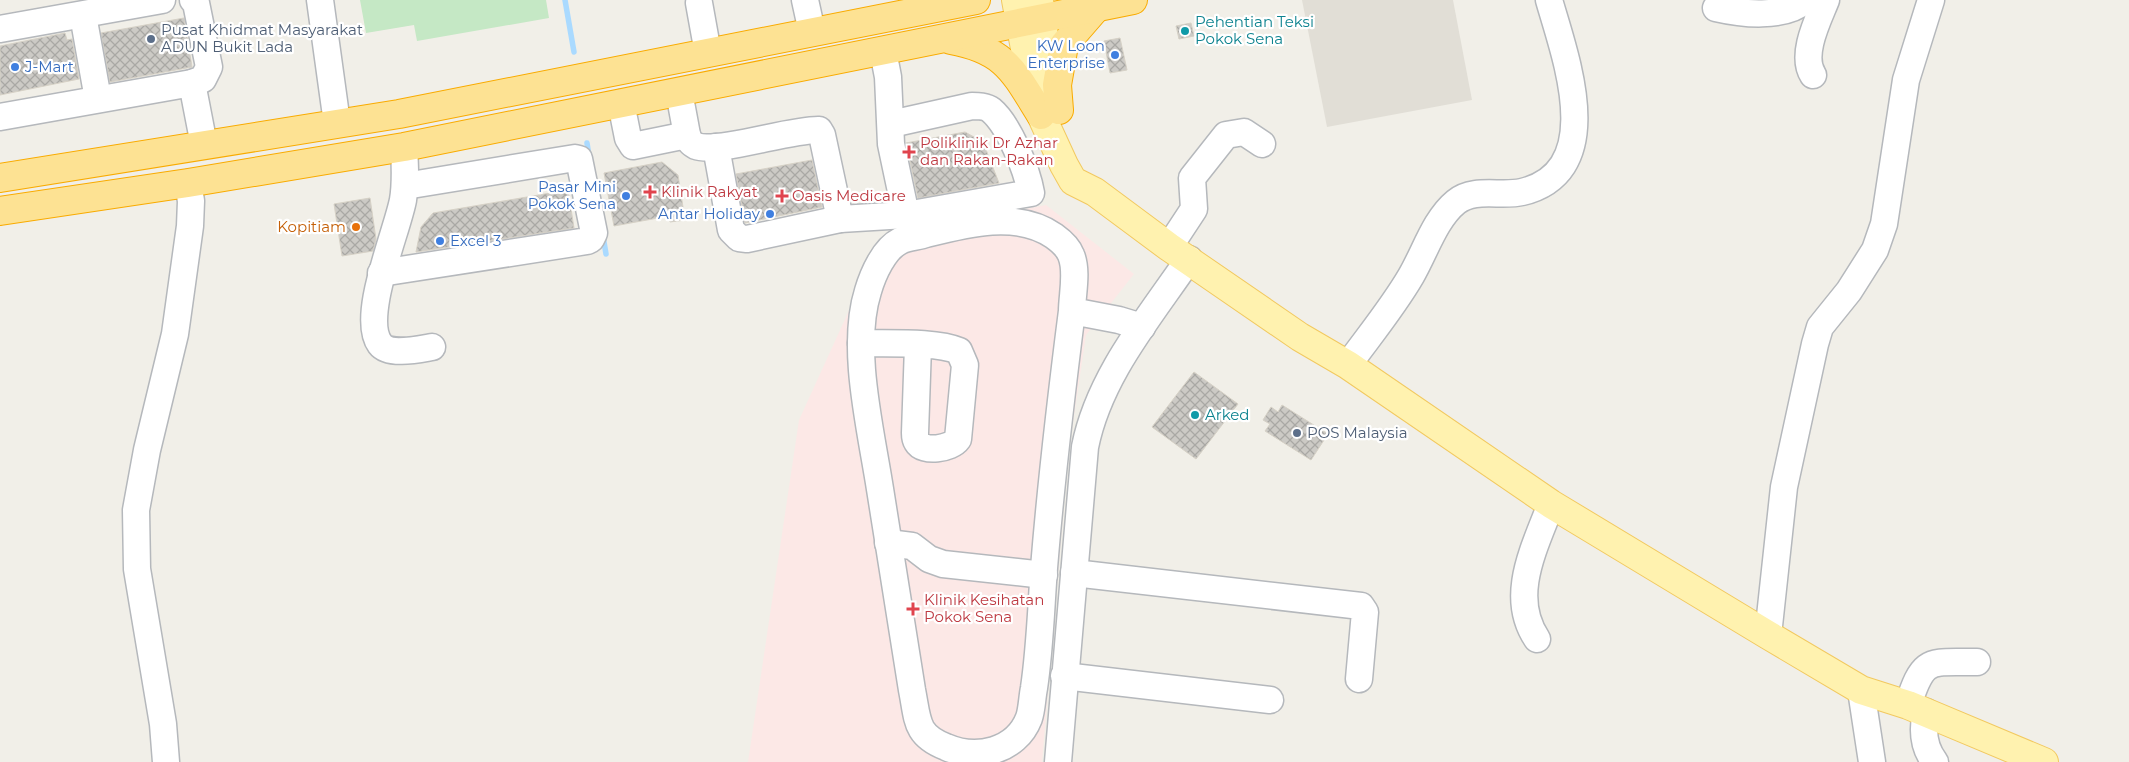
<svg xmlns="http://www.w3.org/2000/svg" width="2129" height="762" font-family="Montserrat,sans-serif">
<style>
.education{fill:#e1ded6}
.medical{fill:#fce8e6}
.green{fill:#c5e8c5}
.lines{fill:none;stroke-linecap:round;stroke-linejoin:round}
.stream{stroke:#aadaff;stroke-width:5.5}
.building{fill:url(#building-cross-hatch);stroke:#d6d1c6}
.minor-casing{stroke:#b5b8bc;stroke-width:29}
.major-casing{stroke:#f2c960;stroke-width:30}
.highway-casing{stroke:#f9ab00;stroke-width:30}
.minor{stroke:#fff;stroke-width:26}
.major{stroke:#fff2af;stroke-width:28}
.highway{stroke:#fde293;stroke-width:28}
.culture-dot{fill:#0f9aa8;stroke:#fff;stroke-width:2}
.service-dot{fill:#5c6f8a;stroke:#fff;stroke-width:2}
.shop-dot{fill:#3f7fe0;stroke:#fff;stroke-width:2}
.health-dot{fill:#e0444e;stroke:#fff;stroke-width:2}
.food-dot{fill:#e8710a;stroke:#fff;stroke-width:2}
.labels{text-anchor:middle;stroke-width:4.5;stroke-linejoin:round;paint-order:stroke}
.culture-label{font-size:15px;fill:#0d838f;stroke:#fff;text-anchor:start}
.service-label{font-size:15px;fill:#4e5e75;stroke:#fff;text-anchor:start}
.shop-label{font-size:15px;fill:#366cbe;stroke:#fff;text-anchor:end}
.health-label{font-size:15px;fill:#be3a42;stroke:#fff;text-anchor:start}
.food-label{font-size:15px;fill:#c56008;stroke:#fff;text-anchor:end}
</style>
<defs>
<pattern id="building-cross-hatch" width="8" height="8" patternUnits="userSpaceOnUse" patternTransform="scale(1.25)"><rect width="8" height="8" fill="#cccac5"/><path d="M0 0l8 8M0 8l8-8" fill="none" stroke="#a9a8a4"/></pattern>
</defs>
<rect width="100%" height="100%" fill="#f1efe8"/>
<!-- education -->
<polygon class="education" points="1302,0 1453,0 1472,100 1327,127"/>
<!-- medical -->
<polygon class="medical" points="1046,205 1134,274 1086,335 1068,456 1042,762 748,762 799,420 883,236"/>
<!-- green -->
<polygon class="green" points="360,0 546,0 549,18 417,41 414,25 366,33"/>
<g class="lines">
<!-- stream -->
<g class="stream">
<polyline points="565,0 574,52"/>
<polyline points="587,143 589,156"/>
<polyline points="603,236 606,254"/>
</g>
</g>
<!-- building -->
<g class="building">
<polygon points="184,18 192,67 110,82 101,33"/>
<polygon points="1191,23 1194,36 1179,39 1176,26"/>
<polygon points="65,33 67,40 72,39 79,79 0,95 0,46"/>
<polygon points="1120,38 1127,70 1110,73 1104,41"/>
<polygon points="965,132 983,142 999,183 918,198 906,143"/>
<polygon points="812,160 822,207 745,223 736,174"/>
<polygon points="662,162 678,175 685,220 670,222 669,216 614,226 604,173"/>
<polygon points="568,190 574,228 416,252 421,227 433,213"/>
<polygon points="370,198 376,239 373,251 342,256 334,204"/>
<polygon points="1194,372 1238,404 1196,459 1152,427"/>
<polygon points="1282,405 1328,434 1311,460 1265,431 1270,424 1263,420 1271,407 1278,412"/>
</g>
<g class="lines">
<defs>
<g id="minor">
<polyline points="320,0 337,123"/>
<polyline points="805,0 812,32"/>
<polyline points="699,3 708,53"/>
<path d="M1716,8C1742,14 1783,19 1806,0"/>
<polyline points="83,15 98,99"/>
<polyline points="0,29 162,0"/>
<polyline points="883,51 888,77 891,144 906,215"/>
<path d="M1813,75C1800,55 1818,20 1826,0"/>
<polyline points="192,83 204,145"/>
<path d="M679,92L687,135C689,140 690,143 696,146C717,154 791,129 819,130L822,135L840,219"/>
<polyline points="621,103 628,138 633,146 687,135"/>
<polyline points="0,117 192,83 203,79 209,67 196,3 193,0"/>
<path d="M404,147C405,165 406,182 403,200C397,232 360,317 380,344C389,356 420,349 432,347"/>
<path d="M716,147L731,230L739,238L747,239L840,219L906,215L1031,193C1027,170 1009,125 991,110C986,106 978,106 972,106L891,124"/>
<polyline points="1169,247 1194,209 1192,178 1226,135 1244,132 1262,144"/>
<polyline points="381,273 587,241 591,239 594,233 579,159 575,158 405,186"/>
<path d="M1072,311C1072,295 1078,271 1071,255C1068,247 1061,241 1054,236C1017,210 965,224 926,234C918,237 908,237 900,241C884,249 873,274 868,291C850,348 871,430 880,489C891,556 901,623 912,690C918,720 915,735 946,747C976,760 1016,752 1029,718C1032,709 1032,698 1034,688C1040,648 1041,608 1044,568C1051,482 1061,397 1072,311L1119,320L1142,327"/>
<path d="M861,343C888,344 935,341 959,351L965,365L958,439C951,449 923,453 917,442C915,439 915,436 915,433L918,346"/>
<path d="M1348,365C1369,336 1393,307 1411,276C1425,252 1435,219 1456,202C1474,187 1501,197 1522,192C1609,171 1565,56 1549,0"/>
<polyline points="888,543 912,546 929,559 943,564 1044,575"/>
<polyline points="1074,573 1361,606 1365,612 1359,679"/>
<polyline points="1768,635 1784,487 1815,344 1820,327 1849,291 1875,250 1884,224 1906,80 1931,0"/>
<path d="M1537,639C1508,596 1535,547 1551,504"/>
<polyline points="1064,676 1270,700"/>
<polyline points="1861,690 1872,762"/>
<path d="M1908,705C1924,655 1929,663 1977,662"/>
<path d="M1926,712C1922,730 1923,747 1935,762"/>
<polyline points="166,762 163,724 137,569 136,510 147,450 175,334 190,226 191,201 188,183"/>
<path d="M1058,762L1085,447C1099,376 1149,318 1189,259"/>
</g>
<g id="major">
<polyline points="1016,0 1026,54 1041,115 1064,165 1073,181 1095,192 1169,247 1300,337 1348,365 1551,504 1768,635 1861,690 1908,705 2044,762"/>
<polyline points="1039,0 1046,49 1055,94"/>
</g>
<g id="highway">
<path d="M951,40C1006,50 1014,72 1041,115"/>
<polyline points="1059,110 1057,85 1064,45 1097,7"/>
<polyline points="0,178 399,114 976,0"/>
<polyline points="0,211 188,183 404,147 1133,0"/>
</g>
</defs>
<!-- minor casing -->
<use href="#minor" class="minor-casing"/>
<!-- major casing -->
<use href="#major" class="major-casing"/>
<!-- highway casing -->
<use href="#highway" class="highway-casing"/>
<!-- minor -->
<use href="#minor" class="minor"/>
<!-- major -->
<use href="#major" class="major"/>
<!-- highway -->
<use href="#highway" class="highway"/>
</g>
<!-- markers -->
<g class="culture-dot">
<circle cx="1185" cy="31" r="5"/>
<circle cx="1195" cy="415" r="5"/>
</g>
<g class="service-dot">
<circle cx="151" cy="39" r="5"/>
<circle cx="1297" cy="433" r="5"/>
</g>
<g class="shop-dot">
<circle cx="1115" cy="55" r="5"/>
<circle cx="15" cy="67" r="5"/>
<circle cx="626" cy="196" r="5"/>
<circle cx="770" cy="214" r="5"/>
<circle cx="440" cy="241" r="5"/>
</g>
<g class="health-dot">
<path d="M906.5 144.5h5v5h5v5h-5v5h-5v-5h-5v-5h5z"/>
<path d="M647.5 184.5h5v5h5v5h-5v5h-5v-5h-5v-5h5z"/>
<path d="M779.5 188.5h5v5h5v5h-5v5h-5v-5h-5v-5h5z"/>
<path d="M910.5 601.5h5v5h5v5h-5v5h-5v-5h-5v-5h5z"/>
</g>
<circle class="food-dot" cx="356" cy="227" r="5"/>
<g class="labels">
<!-- culture labels -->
<g class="culture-label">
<text x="1195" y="27">Pehentian Teksi<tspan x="1195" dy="17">Pokok Sena</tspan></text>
<text x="1205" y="420">Arked</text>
</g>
<!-- service labels -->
<g class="service-label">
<text x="161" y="35">Pusat Khidmat Masyarakat<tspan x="161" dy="17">ADUN Bukit Lada</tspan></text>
<text x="1307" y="438">POS Malaysia</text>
</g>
<!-- shop labels -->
<g class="shop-label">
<text x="1105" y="51">KW Loon<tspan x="1105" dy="17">Enterprise</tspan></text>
<text x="25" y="72" text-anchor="start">J-Mart</text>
<text x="616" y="192">Pasar Mini<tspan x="616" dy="17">Pokok Sena</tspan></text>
<text x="760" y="219">Antar Holiday</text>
<text x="450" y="246" text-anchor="start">Excel 3</text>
</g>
<!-- health labels -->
<g class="health-label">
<text x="920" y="148">Poliklinik Dr Azhar<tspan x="920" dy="17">dan Rakan-Rakan</tspan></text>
<text x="661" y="197">Klinik Rakyat</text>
<text x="792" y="201">Oasis Medicare</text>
<text x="924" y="605">Klinik Kesihatan<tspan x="924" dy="17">Pokok Sena</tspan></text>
</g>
<!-- food labels -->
<g class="food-label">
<text x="346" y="232">Kopitiam</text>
</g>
</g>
</svg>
